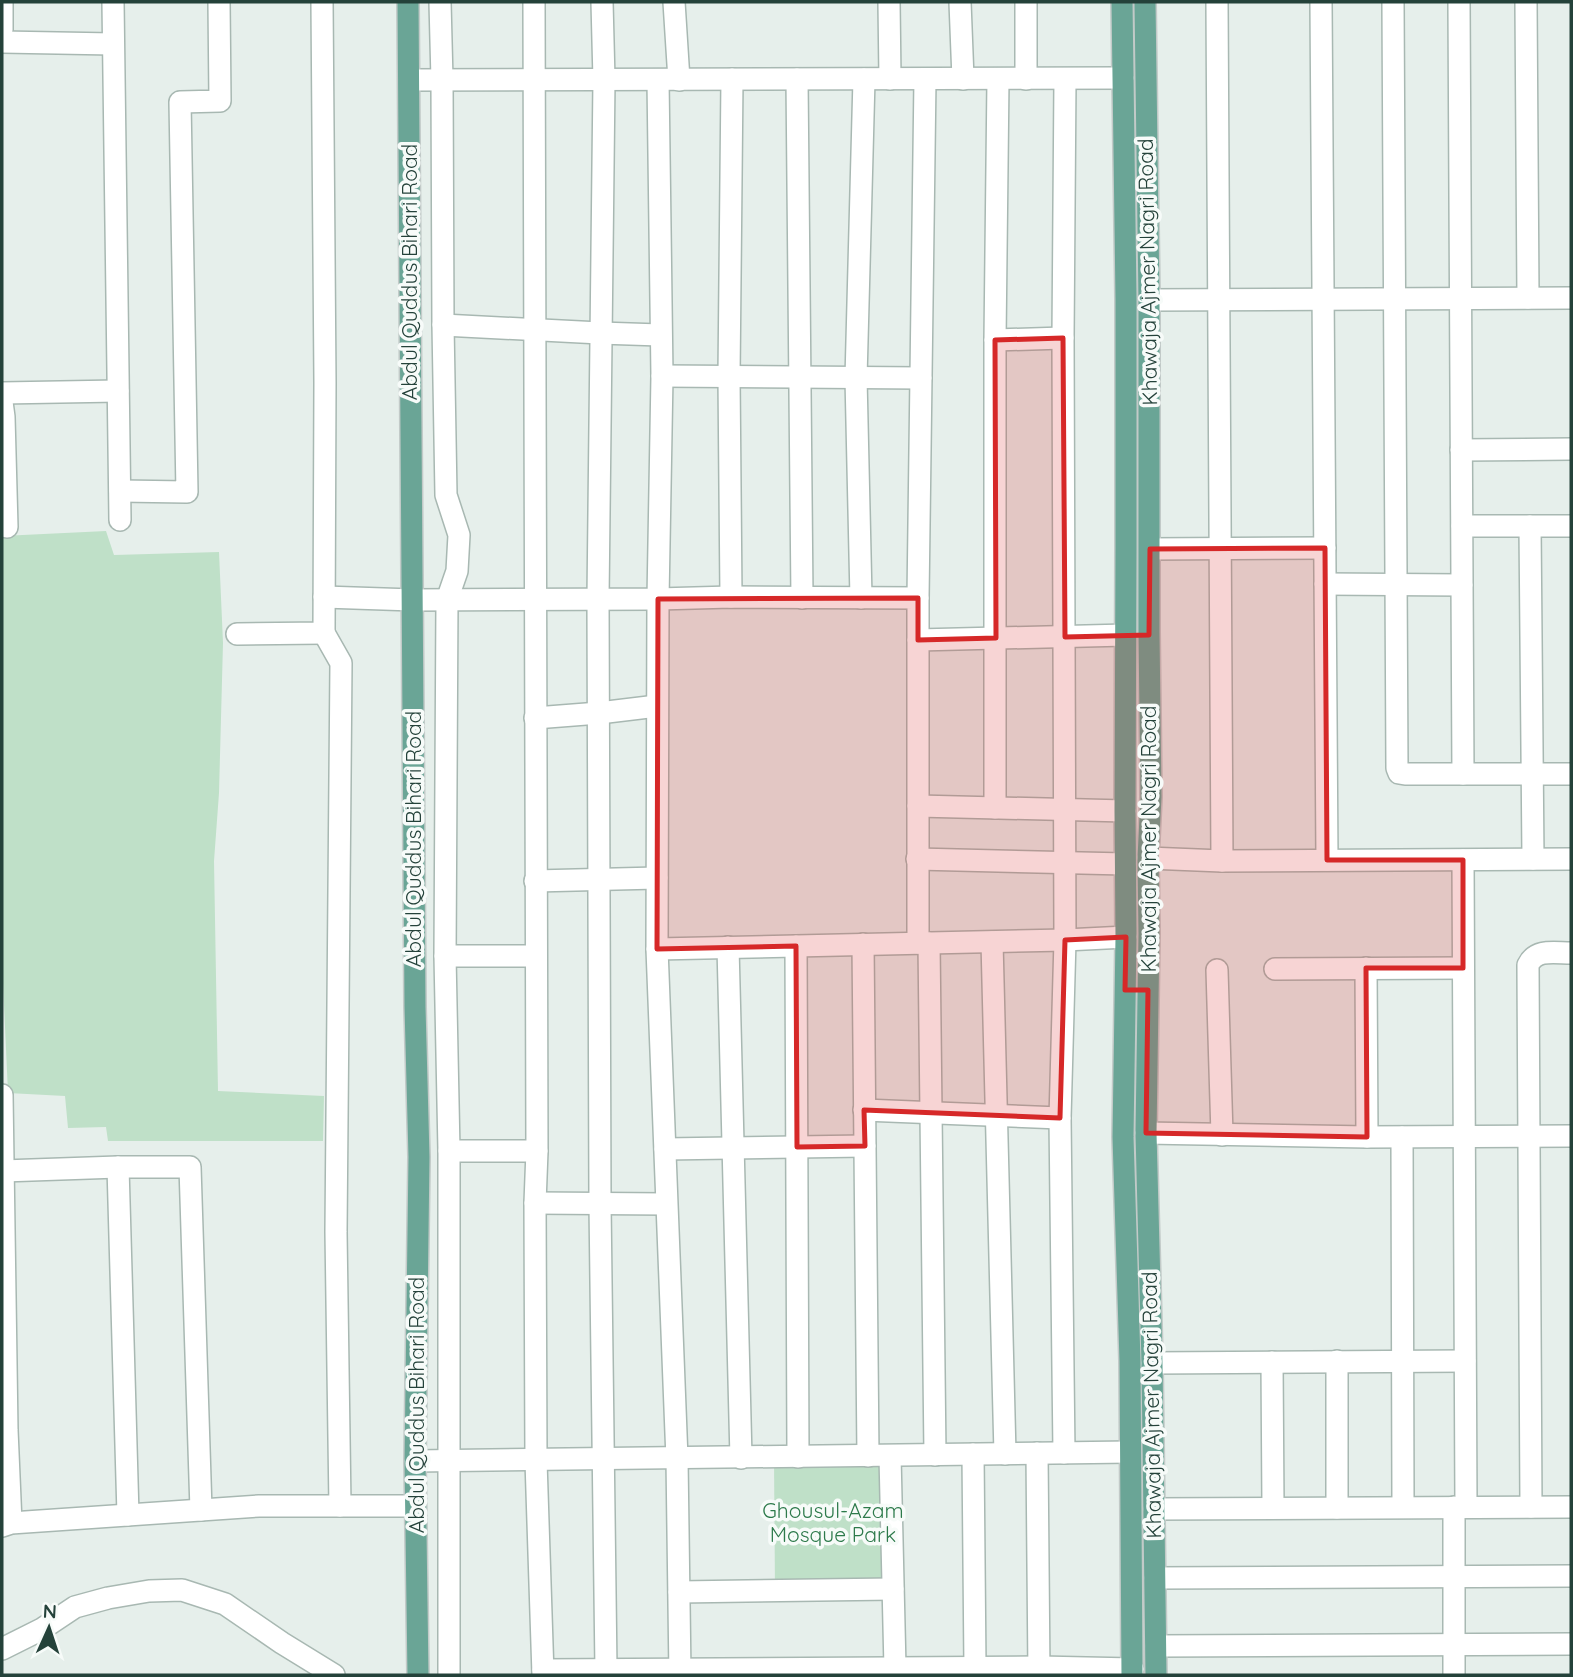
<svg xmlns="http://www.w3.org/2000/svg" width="1573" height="1677" font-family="Quicksand,sans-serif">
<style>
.green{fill:#bfe0c8}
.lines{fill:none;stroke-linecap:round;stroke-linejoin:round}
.minor-casing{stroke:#a8b8b2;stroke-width:24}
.major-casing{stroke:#c2cac8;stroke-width:24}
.minor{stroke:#fff;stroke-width:21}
.major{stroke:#6aa596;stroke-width:21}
.marked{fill:#d62828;fill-opacity:0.2;stroke:#d62828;stroke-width:5;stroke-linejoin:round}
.labels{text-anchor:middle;stroke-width:7;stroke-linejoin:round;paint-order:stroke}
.street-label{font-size:21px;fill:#24423a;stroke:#f7fbf9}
.park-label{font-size:21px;fill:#2d7a4b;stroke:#f7fbf9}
</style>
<rect width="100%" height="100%" fill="#e6efeb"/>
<!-- green -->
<g class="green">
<polygon points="106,531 114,555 219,552 223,643 219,793 214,861 218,1091 324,1096 323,1141 108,1141 106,1127 68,1128 65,1096 8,1093 2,961 2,536"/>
<polygon points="890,1456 893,1589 775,1591 774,1457"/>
</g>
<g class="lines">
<defs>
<g id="minor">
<polyline points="113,2 120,520"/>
<polyline points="440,2 442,80 443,325 446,495 459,535 457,571 447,600 445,956 449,1151 449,1675"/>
<polyline points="534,2 537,1151 535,1203 536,1461 543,1675"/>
<polyline points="602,2 604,80 598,599 600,1204 606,1670"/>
<polyline points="674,2 679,80"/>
<polyline points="889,2 890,79"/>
<polyline points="960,2 963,79"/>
<polyline points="1217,2 1222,861"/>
<polyline points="1321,2 1327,860"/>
<polyline points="1393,2 1397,768 1399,773 1405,774 1571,774"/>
<polyline points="1459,2 1463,774"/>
<polyline points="1526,2 1528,298"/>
<polyline points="2,30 2,2"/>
<polyline points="2,42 113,44"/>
<polyline points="797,79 802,598"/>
<polyline points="1026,79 1026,2"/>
<polyline points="409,80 1123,78"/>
<polyline points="658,80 662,376 658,599 657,949 677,1459 680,1675"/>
<polyline points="1149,300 1571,298"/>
<polyline points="443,325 600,333 660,335"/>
<polyline points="995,340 1063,338"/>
<polyline points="662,376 921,378"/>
<polyline points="2,393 118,391"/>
<polyline points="2,402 4,417 7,527"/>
<polyline points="1461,450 1571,449"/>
<polyline points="120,491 187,492 180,102 220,101 219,2"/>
<polyline points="1462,526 1571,526"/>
<polyline points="1530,526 1533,859"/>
<polyline points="1150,549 1325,548"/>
<polyline points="1325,584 1462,585"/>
<polyline points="324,597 413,600 658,599 731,597 918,598 918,943"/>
<polyline points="731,597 729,377 732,79"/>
<polyline points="861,598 856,378 864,79"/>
<polyline points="918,598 925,79"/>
<polyline points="324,633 341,663 336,1232 340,1506"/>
<polyline points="237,634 324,633 325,383 322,2"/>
<polyline points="918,640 1126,635"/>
<polyline points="535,718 599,713 657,706"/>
<polyline points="918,806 1125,811"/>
<polyline points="995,808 995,340 998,79"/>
<polyline points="1148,858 1222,861 1571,859"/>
<polyline points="917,859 1125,864"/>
<polyline points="1463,860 1466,1507"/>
<polyline points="535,881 657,878"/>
<polyline points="992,942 1005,1454"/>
<polyline points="929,943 935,1455"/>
<polyline points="863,944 868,1456"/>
<polyline points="796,946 798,1457"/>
<polyline points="728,947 741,1458"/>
<polyline points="657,949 1065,940 1126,937"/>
<polyline points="445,956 536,956"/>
<polyline points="1366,968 1367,1137"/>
<polyline points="1275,969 1463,968"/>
<polyline points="1217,970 1222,1135"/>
<polyline points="2,1095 7,1430 11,1523"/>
<polyline points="864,1110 1060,1118"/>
<polyline points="1146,1133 1367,1137 1571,1136"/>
<polyline points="1402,1137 1403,1507"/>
<polyline points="665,1149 865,1146"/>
<polyline points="449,1151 537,1151"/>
<polyline points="118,1167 128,1515"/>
<polyline points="3,1171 118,1167 190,1167 201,1510"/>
<polyline points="535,1203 666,1204"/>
<polyline points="1337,1361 1337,1508"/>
<polyline points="1272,1362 1273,1508"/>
<polyline points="1152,1363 1465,1361"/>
<polyline points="1037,1453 1039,1675"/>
<polyline points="1064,1453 1060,1118 1065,940 1063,338 1065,79"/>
<polyline points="973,1454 975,1668"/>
<polyline points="890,1456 895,1668 896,1675"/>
<polyline points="415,1461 1130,1452"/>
<polyline points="1454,1507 1454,1675"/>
<path d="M1531,1507L1528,965C1536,948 1555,953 1571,953"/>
<polyline points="1154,1509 1571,1507"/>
<polyline points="2,1526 11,1523 259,1506 415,1506"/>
<polyline points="1155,1578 1571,1576"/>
<polyline points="679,1592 893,1589"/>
<polyline points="1156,1646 1571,1644"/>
<polyline points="2,1649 42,1629 75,1607 108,1598 149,1591 182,1590 225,1604 282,1643 334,1675"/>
<polyline points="543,1670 1040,1667 1133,1669"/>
</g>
<g id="major">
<polyline points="408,2 415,1007 419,1157 415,1461 418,1675"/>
<polyline points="1122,2 1126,299 1126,548 1125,811 1126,937 1123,1137 1130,1361 1132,1675"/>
<polyline points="1145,2 1149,300 1149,632 1151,797 1148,858 1149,934 1146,1133 1152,1363 1156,1675"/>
</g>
</defs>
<!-- minor casing -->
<use href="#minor" class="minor-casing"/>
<!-- major casing -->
<use href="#major" class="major-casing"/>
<!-- minor -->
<use href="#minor" class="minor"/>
<!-- major -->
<use href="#major" class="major"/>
</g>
<!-- marked area -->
<path class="marked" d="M1063,338L1065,637L1149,635L1150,549L1325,548L1327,860H1463V968H1366L1367,1137L1146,1133L1148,990H1125L1126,937L1065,940L1060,1118L864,1110L865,1146L797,1147L796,946L657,949L658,599L918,598V640L996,638L995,340Z"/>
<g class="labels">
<!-- street labels -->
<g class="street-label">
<text transform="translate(410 272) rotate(-90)" y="7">Abdul Quddus Bihari Road</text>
<text transform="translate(1148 272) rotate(-91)" y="7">Khawaja Ajmer Nagri Road</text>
<text transform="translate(414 839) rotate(-90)" y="7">Abdul Quddus Bihari Road</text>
<text transform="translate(1149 839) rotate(-90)" y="7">Khawaja Ajmer Nagri Road</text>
<text transform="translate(417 1405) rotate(-90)" y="7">Abdul Quddus Bihari Road</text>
<text transform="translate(1152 1405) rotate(-91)" y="7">Khawaja Ajmer Nagri Road</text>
</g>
<!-- park labels -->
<g class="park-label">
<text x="833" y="1518">Ghousul-Azam<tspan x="833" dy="24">Mosque Park</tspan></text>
</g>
</g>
<!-- border -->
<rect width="1573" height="1677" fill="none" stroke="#24423a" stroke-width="7"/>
<!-- north arrow -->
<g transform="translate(49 1628) rotate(3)" stroke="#f7fbf9" stroke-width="5" paint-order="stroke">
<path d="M0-5L12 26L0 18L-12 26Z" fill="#24423a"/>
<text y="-10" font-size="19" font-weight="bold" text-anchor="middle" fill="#24423a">N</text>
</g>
</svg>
